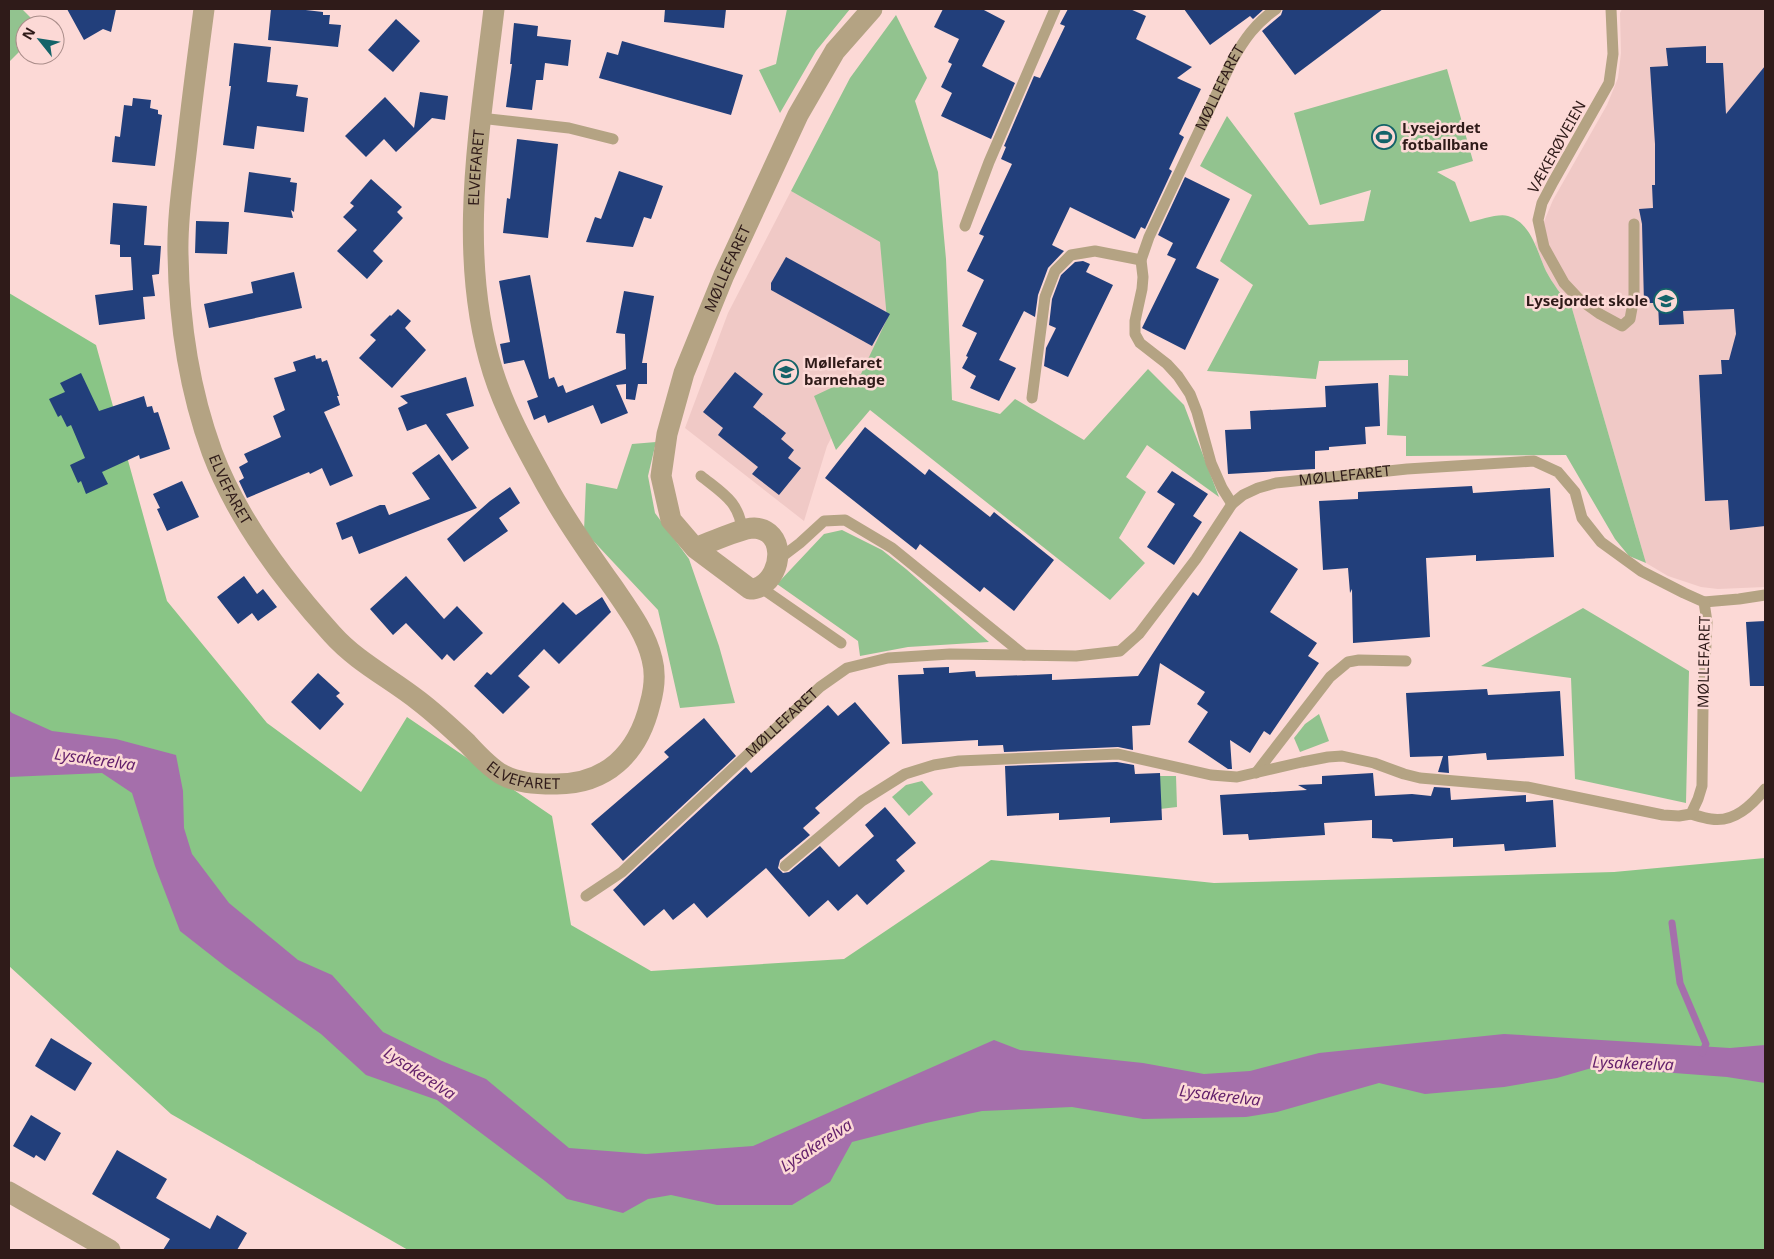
<svg xmlns="http://www.w3.org/2000/svg" width="1774" height="1259" font-family="'Noto Sans',sans-serif">
<style>
.built{fill:#f0c9c6}
.green{fill:#92c38f}
.forest{fill:#89c586}
.water{fill:#a56fab}
.lines{fill:none;stroke-linecap:round;stroke-linejoin:round}
.stream{stroke:#a56fab;stroke-width:7}
.building{fill:#223f7b}
.lane{stroke:#b4a383;stroke-width:11}
.street{stroke:#b4a383;stroke-width:21}
.labels{text-anchor:middle;stroke-width:5;stroke-linejoin:round;paint-order:stroke}
.street-label{font-size:15px;fill:#2f1b19;stroke:#fcd9d6}
.poi-label{font-size:15px;font-weight:bold;fill:#2f1b19;stroke:#fcd9d6;text-anchor:start}
.water-label{font-size:16px;font-style:italic;fill:#64216c;stroke:#fcd9d6}
</style>
<rect width="100%" height="100%" fill="#fcd9d6"/>
<!-- built -->
<g class="built">
<polygon points="1622,9 1765,9 1765,587 1718,589 1701,587 1668,576 1646,563 1571,305 1554,285 1545,269 1535,243 1553,200 1607,105 1618,78 1621,53 1620,13"/>
<polygon points="791,191 880,242 895,316 827,446 804,521 685,428 728,313"/>
</g>
<!-- green -->
<g class="green">
<polygon points="9,9 22,9 38,25 25,25 25,46 9,62"/>
<polygon points="787,9 850,9 816,51 780,113 759,70 776,64"/>
<polygon points="896,15 927,78 915,101 938,172 946,259 952,400 1000,414 1015,399 1084,440 1148,369 1184,405 1219,497 1147,445 1126,477 1146,492 1119,538 1145,563 1110,600 870,410 836,450 814,396 861,374 887,319 880,242 791,191 850,78"/>
<path d="M1447,69L1473,161L1437,172L1455,182L1470,222C1479,220 1499,213 1508,216C1532,223 1537,252 1546,271C1553,284 1561,295 1571,305L1646,563L1629,556L1615,539L1566,455L1406,456V436L1387,435L1389,375L1408,376V360L1319,361L1316,379L1207,371L1253,285L1220,261L1252,195L1200,166L1227,116L1309,225L1364,221L1371,190L1320,205L1294,113Z"/>
<polygon points="656,442 648,476 655,513 689,559 719,646 735,703 680,708 658,610 584,531 586,483 617,489 632,444"/>
<polygon points="842,530 882,550 906,569 989,642 908,647 860,656 858,641 777,584 824,534"/>
<polygon points="1583,608 1689,671 1686,803 1575,779 1571,678 1481,666"/>
<polygon points="1319,714 1329,741 1300,752 1294,738 1305,724"/>
<polygon points="1158,776 1176,776 1177,807 1160,809"/>
<polygon points="922,781 933,794 909,816 892,797 906,785"/>
</g>
<!-- forest -->
<polygon class="forest" points="9,293 96,345 167,601 267,723 361,792 407,717 552,816 571,925 651,971 844,959 991,860 1214,883 1614,872 1765,858 1765,1250 408,1250 171,1114 9,966"/>
<!-- water -->
<polygon class="water" points="9,710 12,713 52,731 116,739 176,755 183,791 184,828 192,854 229,903 298,960 332,975 383,1032 442,1061 486,1079 569,1148 646,1154 753,1146 994,1040 1020,1050 1143,1063 1204,1074 1250,1071 1319,1053 1504,1034 1730,1048 1765,1045 1765,1083 1727,1077 1595,1067 1557,1078 1504,1087 1425,1094 1379,1083 1277,1112 1246,1117 1143,1119 1072,1107 982,1111 926,1123 852,1142 830,1182 792,1205 717,1205 671,1195 648,1199 623,1213 567,1199 545,1181 437,1100 366,1075 321,1034 226,967 180,931 155,866 132,793 102,773 9,777"/>
<g class="lines">
<!-- stream -->
<polyline class="stream" points="1672,923 1680,983 1706,1044 1702,1053"/>
</g>
<!-- building -->
<g class="building">
<polygon points="67,9 116,9 111,32 103,29 84,40"/>
<polygon points="271,9 297,9 323,12 323,15 330,15 329,24 341,25 338,47 268,40"/>
<polygon points="665,9 726,9 724,28 664,22"/>
<polygon points="943,9 982,9 1005,21 982,66 1015,83 991,139 941,116 952,93 941,87 952,64 948,62 959,39 934,27"/>
<polygon points="1068,9 1130,9 1146,16 1136,39 1192,67 1177,78 1201,89 1179,134 1184,137 1169,169 1172,171 1145,229 1141,227 1135,239 1070,207 1052,245 1064,251 1048,268 1038,295 1035,317 1024,311 999,360 1016,368 999,401 970,388 976,376 962,368 968,357 966,356 977,333 962,326 984,280 967,271 984,236 979,234 1012,164 1001,159 1006,147 1004,146 1034,76 1040,78 1065,26 1060,24"/>
<polygon points="1184,9 1264,9 1253,19 1250,16 1210,45"/>
<polygon points="1283,9 1383,9 1295,75 1262,31 1281,15"/>
<polygon points="396,19 420,41 393,72 368,50"/>
<polygon points="514,23 538,26 537,36 571,40 568,66 545,63 543,80 536,80 532,110 506,107 512,64 510,64"/>
<polygon points="622,41 743,75 731,115 599,78 607,52 618,55"/>
<polygon points="234,43 271,47 267,82 298,85 296,96 308,98 304,132 257,126 254,149 223,145 231,86 229,86"/>
<polygon points="1706,46 1706,63 1723,63 1726,114 1765,66 1765,526 1730,530 1728,500 1705,501 1699,375 1722,374 1721,360 1729,360 1736,334 1734,309 1683,311 1684,324 1659,325 1658,303 1644,303 1642,224 1639,209 1653,208 1652,185 1655,185 1655,144 1650,67 1668,66 1666,48"/>
<polygon points="420,92 448,96 445,120 432,118 396,152 384,139 366,157 345,136 385,97 414,128"/>
<polygon points="133,98 151,100 150,108 158,110 158,114 162,115 155,166 112,162 115,136 120,137 124,105 132,106"/>
<polygon points="517,139 558,144 548,238 503,233 507,198 510,199"/>
<polygon points="619,171 663,186 651,219 644,217 633,247 586,242 595,217 601,219"/>
<polygon points="249,172 291,178 290,182 297,183 294,212 291,210 293,218 244,212"/>
<polygon points="1185,177 1230,199 1196,268 1219,279 1185,350 1142,328 1176,259 1167,255 1173,243 1158,235"/>
<polygon points="371,179 402,207 397,212 403,218 373,251 383,261 367,279 337,251 357,230 343,217 354,206 350,203"/>
<polygon points="113,203 147,206 144,245 161,246 159,274 152,275 155,296 143,297 145,319 99,325 95,295 133,290 131,257 120,257 120,245 110,244"/>
<polygon points="196,221 229,222 227,254 195,253"/>
<polygon points="786,257 890,314 872,346 771,290 771,283"/>
<polygon points="1083,261 1090,264 1086,272 1113,285 1068,377 1044,366 1046,348 1056,328 1049,325 1052,299 1061,275 1075,262"/>
<polygon points="294,272 302,308 209,328 204,304 253,293 251,282"/>
<polygon points="530,275 549,379 554,377 558,387 563,385 566,393 626,369 625,334 616,333 624,291 654,296 642,363 647,363 647,384 638,384 635,400 626,399 626,384 616,385 628,413 601,424 593,405 548,423 545,415 534,420 527,401 538,397 524,360 504,364 500,344 510,342 499,281"/>
<polygon points="398,309 411,321 405,328 426,350 392,388 359,358 376,340 370,335 390,315 391,316"/>
<polygon points="315,355 316,359 321,358 322,362 327,360 339,396 337,396 340,405 324,412 353,476 330,486 322,468 310,474 309,472 247,498 239,481 244,478 239,467 248,462 244,454 281,437 273,416 285,410 274,378 296,371 293,362"/>
<polygon points="735,372 763,394 753,407 786,433 781,439 794,450 788,458 801,468 779,495 752,474 758,467 718,435 723,428 703,412"/>
<polygon points="81,373 99,411 144,396 147,407 152,406 154,413 158,412 170,449 140,459 139,455 102,472 108,484 86,494 81,481 78,483 70,465 85,458 71,425 67,427 61,415 58,417 49,399 65,392 60,383"/>
<polygon points="466,377 474,406 446,414 469,448 452,461 426,424 407,431 398,408 408,403 400,396"/>
<polygon points="1378,383 1380,426 1365,427 1366,444 1329,447 1329,450 1315,451 1315,469 1228,474 1225,430 1251,429 1250,411 1326,407 1325,386"/>
<polygon points="865,427 925,475 929,469 990,517 994,512 1054,560 1014,611 984,587 980,592 920,544 916,550 825,478"/>
<polygon points="439,454 477,508 359,554 352,536 342,540 336,523 380,505 385,505 389,515 430,499 412,473"/>
<polygon points="1172,471 1208,494 1193,516 1202,522 1174,565 1147,547 1175,504 1157,492"/>
<polygon points="182,481 199,517 167,531 157,509 160,508 153,494"/>
<polygon points="1472,486 1473,493 1550,488 1554,557 1476,561 1476,555 1426,558 1430,637 1353,643 1352,589 1350,593 1348,568 1323,570 1319,501 1358,499 1358,492"/>
<polygon points="510,487 520,503 499,518 508,531 464,562 447,539 490,501"/>
<polygon points="1240,531 1298,569 1270,612 1317,643 1308,656 1319,663 1270,735 1264,731 1250,753 1230,740 1232,769 1228,769 1188,742 1208,712 1197,704 1205,692 1160,663 1150,725 1132,726 1133,750 1118,747 1004,752 1003,745 978,746 978,740 902,744 898,675 924,674 923,668 949,667 949,673 975,671 976,677 1052,674 1052,680 1138,676 1193,592 1198,596"/>
<polygon points="244,576 257,594 263,589 277,607 258,621 252,613 238,624 217,597"/>
<polygon points="406,576 444,619 457,606 483,633 454,661 447,654 442,660 406,623 393,635 370,609"/>
<polygon points="602,597 611,612 559,664 544,649 518,676 530,687 503,714 474,686 487,672 491,675 563,602 576,615"/>
<polygon points="1765,621 1765,686 1750,686 1746,622"/>
<polygon points="318,673 340,693 336,696 344,704 320,730 291,702"/>
<polygon points="1487,689 1488,695 1560,691 1564,756 1487,760 1486,753 1448,756 1449,773 1438,772 1443,756 1410,757 1406,693"/>
<polygon points="855,702 890,743 815,808 820,813 803,828 810,835 780,860 778,868 783,873 789,872 820,846 839,867 874,836 865,825 885,807 916,843 896,860 905,871 867,905 857,894 838,911 828,900 809,917 766,868 707,918 694,903 673,920 664,909 644,926 613,890 746,767 751,773 828,705 838,716"/>
<polygon points="704,718 736,756 623,861 591,824 669,757 664,752"/>
<polygon points="1117,762 1134,765 1135,774 1160,773 1162,820 1110,823 1110,817 1059,820 1059,813 1007,816 1005,766"/>
<polygon points="1373,773 1375,796 1412,794 1431,796 1434,787 1450,788 1451,800 1526,795 1526,802 1553,800 1556,847 1505,851 1504,844 1453,847 1453,838 1393,842 1392,839 1372,838 1372,820 1324,823 1325,835 1249,840 1248,834 1223,835 1220,795 1307,790 1298,785 1322,784 1322,776"/>
<polygon points="51,1038 92,1063 75,1091 35,1066"/>
<polygon points="31,1115 61,1133 45,1161 36,1155 34,1158 13,1146"/>
<polygon points="117,1150 167,1179 156,1198 210,1229 217,1215 247,1233 237,1250 163,1250 170,1239 92,1194"/>
</g>
<g class="lines">
<!-- lane -->
<g class="lane">
<polyline points="1611,9 1613,54 1609,83 1553,182 1542,203 1538,220 1544,247 1564,283 1579,299 1600,314 1622,326 1630,319 1634,297 1634,224"/>
<polyline points="480,118 569,128 613,139"/>
<polyline points="965,226 989,162 1055,9"/>
<polyline points="1032,398 1045,297 1055,271 1071,255 1095,251 1141,260"/>
<path d="M701,476C722,493 740,502 742,531"/>
<path id="s1" d="M1232,504L1222,488L1211,463L1197,412L1190,394L1178,376L1167,364L1140,343L1135,334V321L1142,289L1143,277L1141,260L1149,237L1232,61C1245,38 1255,24 1276,9"/>
<polyline points="779,559 800,543 824,521 845,520 892,548 1024,655"/>
<polyline points="760,587 841,643"/>
<polyline points="1704,602 1739,599 1765,595"/>
<polyline points="1256,773 1330,677 1348,662 1359,660 1406,661"/>
<path d="M1691,814C1698,816 1704,818 1711,819C1734,823 1752,805 1765,789"/>
<path id="s2" d="M586,896L622,872L820,687L847,668L888,658L950,654L1076,656L1120,651L1139,634L1196,559L1232,504L1243,495L1258,488L1276,483L1407,469L1534,461L1558,472L1575,492L1582,518L1601,542L1641,571L1684,593L1704,602L1707,622L1703,707L1702,786L1698,799L1691,814L1679,816L1663,815L1527,787L1420,778L1404,774L1374,763L1342,756L1328,757L1302,762L1237,777L1211,775L1118,754L959,761L934,765L905,774L862,801L785,866"/>
</g>
<!-- street -->
<g class="street">
<path id="s3" d="M204,9C198,54 192,99 187,145C183,181 177,218 178,254C179,321 189,389 212,452C237,519 284,581 332,634C357,662 390,678 419,701C436,714 451,728 467,743C477,754 488,766 501,774C517,783 535,784 554,784C606,785 638,754 650,704C654,690 656,674 652,659C646,633 628,609 613,587C590,555 567,522 548,488C527,450 506,413 493,372C456,255 480,128 494,9"/>
<path id="s4" d="M695,548C709,543 741,528 754,528C786,530 783,573 761,586C758,588 753,589 750,589L695,548L671,520L661,476L667,434L684,373L724,275L798,115L835,51L872,9"/>
<polyline points="9,1192 110,1250"/>
</g>
</g>
<!-- icons -->
<defs>
<symbol id="stadium-ring" viewBox="-11 -11 22 22"><circle r="9.5" fill="#fcd9d6" stroke="#146369" stroke-width="1.5"/><path d="M0-5a6.5 5 0 1 0 0 10a6.5 5 0 1 0 0-10ZM-3.5-1.8h7v3.6h-7Z" fill="#146369"/></symbol>
<symbol id="school-ring" viewBox="-11 -11 22 22"><circle r="9.5" fill="#fcd9d6" stroke="#146369" stroke-width="1.5"/><path d="M0-5L7-2L0 1L-7-2ZM-4 1L0 2.5L4 1V4Q0 6-4 4Z" fill="#146369"/></symbol>
</defs>
<g fill-rule="evenodd">
<use href="#stadium-ring" x="1370" y="123" width="28" height="28"/>
<use href="#school-ring" x="1652" y="287" width="28" height="28"/>
<use href="#school-ring" x="772" y="358" width="28" height="28"/>
</g>
<g class="labels">
<!-- street labels -->
<g class="street-label">
<text dy="5" stroke="none"><textPath href="#s1" startOffset="465">MØLLEFARET</textPath></text>
<text transform="translate(1557 147) rotate(-61)" y="5">VÆKERØVEIEN</text>
<text dy="5" stroke="none"><textPath href="#s3" startOffset="1660">ELVEFARET</textPath></text>
<text dy="5" stroke="none"><textPath href="#s4" startOffset="520">MØLLEFARET</textPath></text>
<text dy="5" stroke="none"><textPath href="#s2" startOffset="926">MØLLEFARET</textPath></text>
<text dy="5" stroke="none"><textPath href="#s3" startOffset="490">ELVEFARET</textPath></text>
<text transform="translate(1704 662) rotate(-89)" y="5">MØLLEFARET</text>
<text dy="5" stroke="none"><textPath href="#s2" startOffset="262">MØLLEFARET</textPath></text>
<text dy="5" stroke="none"><textPath href="#s3" startOffset="910">ELVEFARET</textPath></text>
</g>
<!-- poi labels -->
<g class="poi-label">
<text x="1402" y="133">Lysejordet<tspan x="1402" dy="17">fotballbane</tspan></text>
<text x="1648" y="306" text-anchor="end">Lysejordet skole</text>
<text x="804" y="368">Møllefaret<tspan x="804" dy="17">barnehage</tspan></text>
</g>
<!-- water labels -->
<g class="water-label">
<text transform="translate(95 759) rotate(8)" y="6">Lysakerelva</text>
<text transform="translate(1633 1063) rotate(2)" y="6">Lysakerelva</text>
<text transform="translate(420 1073) rotate(33)" y="6">Lysakerelva</text>
<text transform="translate(1220 1095) rotate(7)" y="6">Lysakerelva</text>
<text transform="translate(816 1145) rotate(-33)" y="6">Lysakerelva</text>
</g>
</g>
<!-- border -->
<rect width="1774" height="1259" fill="none" stroke="#2f1b19" stroke-width="20"/>
<!-- north arrow -->
<g transform="translate(40 40) rotate(300)"><circle r="24" fill="#fcd9d6" stroke="#aa8d8a"/>
<path d="M0-4L9 19L0 12L-9 19Z" fill="#146369"/>
<text y="-8" font-size="14" font-weight="bold" text-anchor="middle" fill="#2f1b19">N</text>
</g>
</svg>
